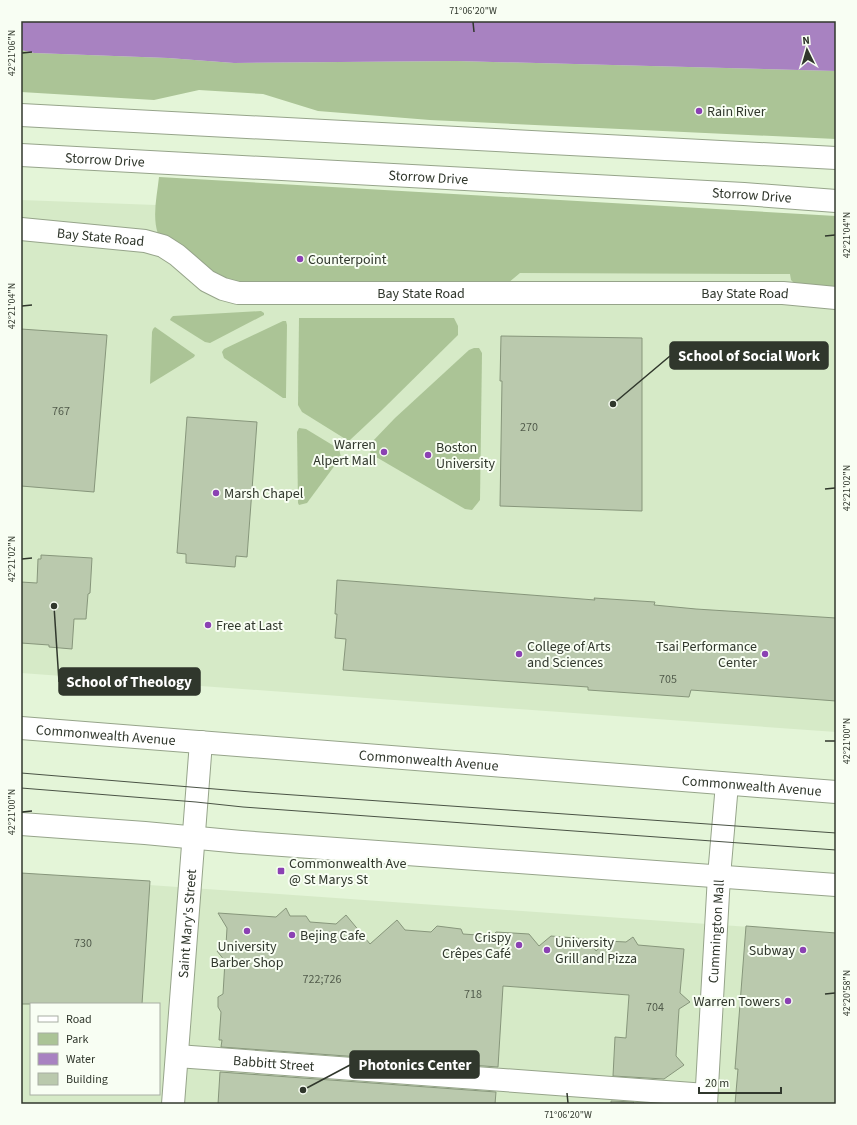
<svg xmlns="http://www.w3.org/2000/svg" width="857" height="1125" font-family="'Source Sans 3',sans-serif">
<style>
.built{fill:#d6eac7;fill-rule:evenodd}
.green{fill:#abc496}
.water{fill:#a882c1}
.building{fill:#bac9ad;stroke:#87967b}
.lines{fill:none;stroke-linecap:round;stroke-linejoin:round}
.minor-casing{stroke:#96a48a;stroke-width:24}
.major-casing{stroke:#96a48a;stroke-width:24}
.highway-casing{stroke:#96a48a;stroke-width:24}
.minor{stroke:#fff;stroke-width:22}
.major{stroke:#fff;stroke-width:22}
.highway{stroke:#fff;stroke-width:22}
.tram{stroke:#4a5345;stroke-width:1}
.ticks{fill:none;stroke:#30372c;stroke-width:1.5}
.poi-dot{fill:#8b41b3;stroke:#f8fef3;stroke-width:1.5}
.labels{text-anchor:middle;stroke-width:4;stroke-linejoin:round;paint-order:stroke}
.number-label{font-size:12px;fill:#525c4c}
.poi-label{font-size:14px;fill:#30372c;stroke:#f8fef3;text-anchor:start}
.street-label{font-size:14px;fill:#30372c;stroke:#f8fef3}
.leader{fill:none;stroke:#30372c;stroke-width:1.5}
.callout-dot{fill:#30372c;stroke:#f8fef3;stroke-width:1.5}
.callout{fill:#30372c;stroke:#30372c;stroke-width:1.5}
.callout-label{font-size:15px;text-anchor:middle;font-weight:bold;fill:#fff}
.neatline{fill:none;stroke:#30372c;stroke-width:1.5}
.ticks-label{font-size:10px;text-anchor:middle;fill:#30372c}
</style>
<rect width="100%" height="100%" fill="#e4f5d8"/>
<!-- built -->
<g class="built">
<polygon points="21,200 156,205 836,237 836,732 21,673"/>
<path d="M21,876L836,933V1104H21ZM31,1004H159V1094H31Z"/>
</g>
<!-- green -->
<g class="green">
<polygon points="21,50 34,53 168,58 234,63 457,61 836,71 836,139 430,120 318,111 263,94 199,90 154,100 21,92"/>
<path d="M159,177L836,216V287L795,284L791,280L790,274L520,273L508,283L241,282C213,278 182,250 158,234C152,216 157,196 159,177Z"/>
<polygon points="261,311 264,313 264,315 262,316 210,343 205,342 170,320 171,318 173,316"/>
<polygon points="299,318 454,318 458,326 458,335 382,410 350,440 347,440 302,412 298,405"/>
<polygon points="283,321 286,321 287,325 286,395 286,398 283,398 224,358 222,352 224,349"/>
<polygon points="155,327 195,355 194,357 150,384 152,332 153,329"/>
<polygon points="474,348 479,348 482,353 480,500 472,510 465,509 371,454 369,448 371,443 395,418 469,350"/>
<polygon points="299,428 306,429 339,449 341,457 307,503 299,505 298,503 297,432"/>
</g>
<!-- water -->
<polygon class="water" points="21,21 836,21 836,71 457,61 234,63 168,58 34,53 21,50"/>
<!-- building -->
<g class="building">
<polygon points="21,329 107,335 94,492 21,486"/>
<polygon points="501,336 642,338 642,511 500,506 502,381 500,381"/>
<polygon points="187,417 257,422 247,557 236,556 235,567 186,563 186,554 177,553"/>
<polygon points="41,555 92,558 90,593 88,594 86,619 74,619 72,649 49,647 49,645 21,643 21,582 37,583 38,559 41,559"/>
<polygon points="337,580 595,600 594,598 655,602 654,605 696,609 836,618 836,701 691,690 689,697 588,690 588,687 343,670 346,639 335,638 337,614 335,614"/>
<polygon points="21,873 150,881 142,1004 21,1004"/>
<polygon points="286,908 290,916 306,916 310,922 336,924 346,915 370,944 397,920 405,930 431,932 437,926 461,929 463,934 492,936 496,932 529,934 539,946 551,936 587,939 596,951 607,941 626,942 633,937 638,945 684,949 680,993 690,1002 679,1009 676,1056 684,1065 664,1079 613,1076 615,1037 626,1038 629,995 503,986 498,1067 221,1047 222,1040 219,1040 221,1012 218,1007 218,997 223,994 225,961 217,951 226,945 227,928 218,913 276,917"/>
<polygon points="746,926 836,933 836,1104 735,1104 738,1069 735,1069"/>
<polygon points="220,1072 496,1092 495,1104 218,1104"/>
<polygon points="611,1101 634,1102 632,1104 611,1104"/>
</g>
<g class="lines">
<defs>
<g id="minor">
<path id="s1" d="M21,229L145,241L163,246L177,255L207,281L223,289L238,293H783L836,298"/>
<path id="s2" d="M177,1056L706,1095"/>
<path id="s3" d="M173,1104L201,742"/>
<path id="s4" d="M706,1104L719,876L727,784"/>
</g>
<g id="major">
<path id="s5" d="M21,728L836,792"/>
<polyline points="21,824 145,833 241,842 836,885"/>
</g>
<g id="highway">
<polyline points="21,115 836,158"/>
<path id="s6" d="M21,155L744,194L836,201"/>
</g>
</defs>
<!-- minor casing -->
<use href="#minor" class="minor-casing"/>
<!-- major casing -->
<use href="#major" class="major-casing"/>
<!-- highway casing -->
<use href="#highway" class="highway-casing"/>
<!-- minor -->
<use href="#minor" class="minor"/>
<!-- major -->
<use href="#major" class="major"/>
<!-- highway -->
<use href="#highway" class="highway"/>
<!-- tram -->
<g class="tram">
<polyline points="21,773 251,792 836,833"/>
<polyline points="21,788 196,802 243,807 836,850"/>
</g>
</g>
<!-- ticks -->
<path class="ticks" d="M473,22L474,32M22,53L32,52M825,236L835,235M22,306L32,305M825,489L835,488M22,559L32,558M825,741H835M22,812L32,811M825,994L835,993M567,1093L568,1103"/>
<!-- markers -->
<g class="poi-dot">
<circle cx="699" cy="111" r="4"/>
<circle cx="300" cy="259" r="4"/>
<circle cx="384" cy="452" r="4"/>
<circle cx="428" cy="455" r="4"/>
<circle cx="216" cy="493" r="4"/>
<circle cx="208" cy="625" r="4"/>
<circle cx="519" cy="654" r="4"/>
<circle cx="765" cy="654" r="4"/>
<rect x="277" y="867" width="8" height="8" rx="2"/>
<circle cx="247" cy="931" r="4"/>
<circle cx="292" cy="935" r="4"/>
<circle cx="519" cy="945" r="4"/>
<circle cx="547" cy="950" r="4"/>
<circle cx="803" cy="950" r="4"/>
<circle cx="788" cy="1001" r="4"/>
</g>
<g class="labels">
<!-- number labels -->
<g class="number-label">
<text x="61" y="415">767</text>
<text x="529" y="431">270</text>
<text x="668" y="683">705</text>
<text x="83" y="947">730</text>
<text x="322" y="983">722;726</text>
<text x="473" y="998">718</text>
<text x="655" y="1011">704</text>
</g>
<!-- poi labels -->
<g class="poi-label">
<text x="707" y="116">Rain River</text>
<text x="308" y="264">Counterpoint</text>
<text x="376" y="449" text-anchor="end">Warren<tspan x="376" dy="16">Alpert Mall</tspan></text>
<text x="436" y="452">Boston<tspan x="436" dy="16">University</tspan></text>
<text x="224" y="498">Marsh Chapel</text>
<text x="216" y="630">Free at Last</text>
<text x="527" y="651">College of Arts<tspan x="527" dy="16">and Sciences</tspan></text>
<text x="757" y="651" text-anchor="end">Tsai Performance<tspan x="757" dy="16">Center</tspan></text>
<text x="289" y="868">Commonwealth Ave<tspan x="289" dy="16">@ St Marys St</tspan></text>
<text x="300" y="940">Bejing Cafe</text>
<text x="511" y="942" text-anchor="end">Crispy<tspan x="511" dy="16">Crêpes Café</tspan></text>
<text x="555" y="947">University<tspan x="555" dy="16">Grill and Pizza</tspan></text>
<text x="247" y="951" text-anchor="middle">University<tspan x="247" dy="16">Barber Shop</tspan></text>
<text x="795" y="955" text-anchor="end">Subway</text>
<text x="780" y="1006" text-anchor="end">Warren Towers</text>
</g>
<!-- street labels -->
<g class="street-label">
<text dy="5" stroke="none"><textPath href="#s6" startOffset="84">Storrow Drive</textPath></text>
<text dy="5" stroke="none"><textPath href="#s6" startOffset="408">Storrow Drive</textPath></text>
<text dy="5" stroke="none"><textPath href="#s6" startOffset="732">Storrow Drive</textPath></text>
<text dy="5" stroke="none"><textPath href="#s1" startOffset="80">Bay State Road</textPath></text>
<text dy="5" stroke="none"><textPath href="#s1" startOffset="416">Bay State Road</textPath></text>
<text dy="5" stroke="none"><textPath href="#s1" startOffset="740">Bay State Road</textPath></text>
<text dy="5" stroke="none"><textPath href="#s5" startOffset="85">Commonwealth Avenue</textPath></text>
<text dy="5" stroke="none"><textPath href="#s5" startOffset="409">Commonwealth Avenue</textPath></text>
<text dy="5" stroke="none"><textPath href="#s5" startOffset="733">Commonwealth Avenue</textPath></text>
<text dy="5" stroke="none"><textPath href="#s3" startOffset="181">Saint Mary's Street</textPath></text>
<text dy="5" stroke="none"><textPath href="#s4" startOffset="173">Cummington Mall</textPath></text>
<text dy="5" stroke="none"><textPath href="#s2" startOffset="97">Babbitt Street</textPath></text>
</g>
</g>
<!-- callouts -->
<path class="leader" d="M613 404L670 356M54 606L59 682M303 1090L350 1065"/>
<g class="callout-dot">
<circle cx="613" cy="404" r="4"/>
<circle cx="54" cy="606" r="4"/>
<circle cx="303" cy="1090" r="4"/>
</g>
<g class="callout">
<rect x="670" y="342" width="158" height="27" rx="4"/>
<rect x="59" y="668" width="141" height="27" rx="4"/>
<rect x="350" y="1051" width="129" height="27" rx="4"/>
</g>
<g class="callout-label">
<text x="749" y="361">School of Social Work</text>
<text x="129" y="687">School of Theology</text>
<text x="415" y="1070">Photonics Center</text>
</g>
<!-- border -->
<rect width="857" height="1125" fill="none" stroke="#f8fef3" stroke-width="44"/>
<!-- legend -->
<rect x="30" y="1003" width="130" height="92" fill="#f8fef3" stroke="#a8aea3"/>
<rect x="38" y="1016" width="20" height="6" fill="#ffffff" stroke="#a8aea3"/>
<text x="66" y="1023" font-size="12" fill="#30372c">Road</text>
<rect x="38" y="1033" width="20" height="12" fill="#abc496" stroke="#a8aea3"/>
<text x="66" y="1043" font-size="12" fill="#30372c">Park</text>
<rect x="38" y="1053" width="20" height="12" fill="#a882c1" stroke="#a8aea3"/>
<text x="66" y="1063" font-size="12" fill="#30372c">Water</text>
<rect x="38" y="1073" width="20" height="12" fill="#bac9ad" stroke="#a8aea3"/>
<text x="66" y="1083" font-size="12" fill="#30372c">Building</text>
<!-- north arrow -->
<g transform="translate(807 50) rotate(355)" stroke="#f8fef3" stroke-width="3" paint-order="stroke">
<path d="M0-3L7 15L0 10L-7 15Z" fill="#30372c"/>
<text y="-6" font-size="11" font-weight="bold" text-anchor="middle" fill="#30372c">N</text>
</g>
<!-- scale -->
<path d="M699 1087v6h82v-6" fill="none" stroke="#30372c" stroke-width="2"/>
<text x="705" y="1087" font-size="12" fill="#30372c" stroke="#f8fef3" stroke-width="3" paint-order="stroke">20 m</text>
<rect x="22" y="22" width="813" height="1081" class="neatline"/>
<g class="ticks-label">
<text x="473" y="14">71°06'20"W</text>
<text transform="translate(11 53) rotate(-90)" y="4">42°21'06"N</text>
<text transform="translate(846 235) rotate(-90)" y="4">42°21'04"N</text>
<text transform="translate(11 306) rotate(-90)" y="4">42°21'04"N</text>
<text transform="translate(846 488) rotate(-90)" y="4">42°21'02"N</text>
<text transform="translate(11 559) rotate(-90)" y="4">42°21'02"N</text>
<text transform="translate(846 741) rotate(-90)" y="4">42°21'00"N</text>
<text transform="translate(11 812) rotate(-90)" y="4">42°21'00"N</text>
<text transform="translate(846 993) rotate(-90)" y="4">42°20'58"N</text>
<text x="568" y="1118">71°06'20"W</text>
</g>
</svg>
